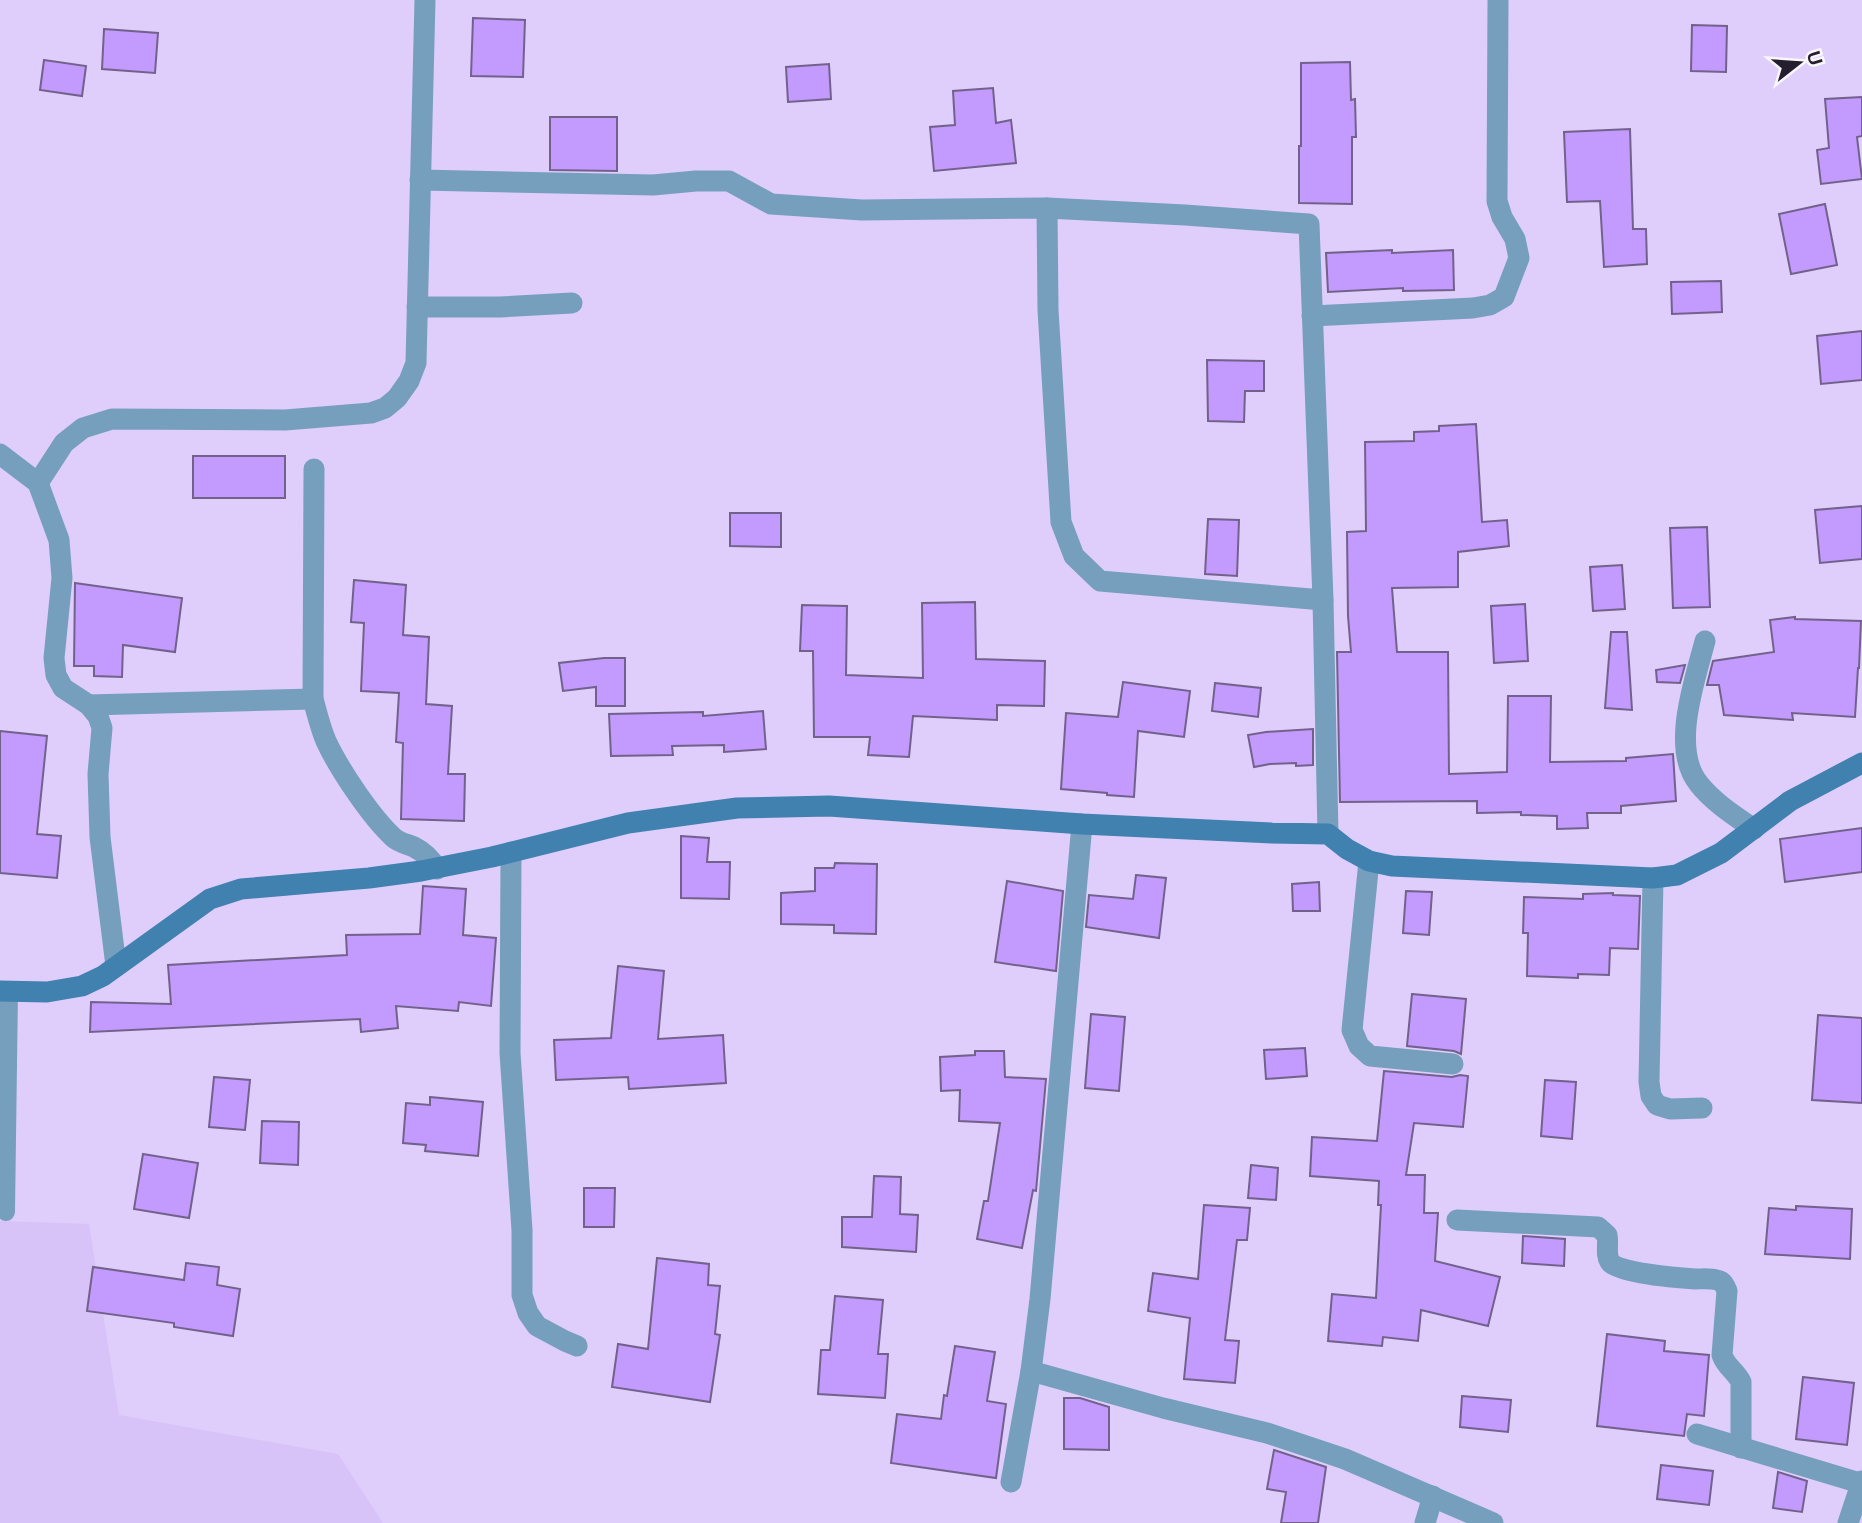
<svg xmlns="http://www.w3.org/2000/svg" width="1862" height="1523" font-family="Arial,sans-serif">
<style>
.built{fill:#d7c3f8}
.building{fill:#c39afd;stroke:#72628b;stroke-width:2}
.lines{fill:none;stroke-linecap:round;stroke-linejoin:round}
.lane{stroke:#769fbe;stroke-width:18}
.street{stroke:#769fbe;stroke-width:21}
.secondary{stroke:#4081b0;stroke-width:21}
</style>
<rect width="100%" height="100%" fill="#dfcefc"/>
<!-- built -->
<polygon class="built" points="0,1221 89,1224 119,1415 338,1454 383,1523 0,1523"/>
<!-- building -->
<g class="building">
<polygon points="473,18 525,20 523,77 471,76"/>
<polygon points="1692,25 1727,26 1726,72 1691,71"/>
<polygon points="104,29 158,33 155,73 102,69"/>
<polygon points="44,60 86,66 82,96 40,90"/>
<polygon points="1350,62 1351,100 1355,99 1356,137 1352,137 1352,204 1299,203 1299,146 1301,146 1301,63"/>
<polygon points="829,64 831,99 788,102 786,67"/>
<polygon points="993,88 996,123 1011,120 1016,163 934,171 930,127 955,125 953,91"/>
<polygon points="1862,97 1862,136 1857,137 1862,179 1821,184 1817,150 1829,148 1825,99"/>
<polygon points="550,117 617,117 617,171 550,170"/>
<polygon points="1630,129 1633,229 1646,229 1647,264 1604,267 1600,201 1567,202 1564,132"/>
<polygon points="1825,204 1837,265 1791,274 1779,214"/>
<polygon points="1392,250 1392,253 1453,250 1454,290 1403,291 1403,288 1328,292 1326,253"/>
<polygon points="1721,281 1722,312 1672,314 1671,282"/>
<polygon points="1862,331 1862,380 1821,384 1817,336"/>
<polygon points="1207,360 1264,361 1264,391 1245,391 1244,422 1208,421"/>
<polygon points="1476,424 1482,522 1507,520 1509,546 1458,552 1458,587 1392,588 1397,652 1448,652 1449,774 1507,772 1508,696 1551,696 1550,762 1626,761 1626,758 1673,754 1676,801 1621,806 1621,813 1587,813 1588,828 1557,829 1557,816 1521,815 1521,812 1477,813 1477,801 1340,802 1337,652 1351,652 1348,616 1347,532 1366,531 1365,442 1414,441 1414,432 1439,431 1439,426"/>
<rect x="193" y="456" width="92" height="42"/>
<polygon points="1862,506 1862,559 1820,563 1815,510"/>
<polygon points="730,513 781,513 781,547 730,546"/>
<polygon points="1208,519 1239,520 1237,576 1205,574"/>
<polygon points="1707,527 1710,607 1673,608 1670,528"/>
<polygon points="1622,565 1625,609 1593,611 1590,567"/>
<polygon points="354,580 406,585 403,635 429,637 426,704 452,706 448,774 465,774 464,821 401,819 403,743 396,742 399,693 361,691 364,623 351,622"/>
<polygon points="75,583 182,598 175,652 123,645 122,677 94,676 94,666 74,666"/>
<polygon points="975,602 976,659 1045,661 1044,706 997,705 997,720 913,716 909,757 868,755 870,737 814,737 813,651 800,651 802,605 847,606 846,675 923,678 922,603"/>
<polygon points="1525,604 1528,661 1494,663 1491,606"/>
<polygon points="1795,617 1795,619 1861,621 1859,668 1858,668 1855,717 1792,713 1793,720 1724,715 1719,685 1707,685 1713,661 1774,652 1770,620"/>
<polygon points="1611,632 1627,632 1632,710 1605,708"/>
<polygon points="604,658 625,658 625,706 596,706 596,687 563,691 559,663"/>
<polygon points="1685,665 1680,683 1657,682 1656,670"/>
<polygon points="1123,682 1190,691 1184,737 1138,731 1134,797 1107,795 1107,793 1061,789 1066,713 1118,717"/>
<polygon points="1215,683 1261,688 1258,717 1212,711"/>
<polygon points="763,711 766,749 724,752 724,745 672,746 673,755 611,756 609,714 703,712 703,716"/>
<polygon points="1313,729 1313,765 1296,766 1296,763 1270,764 1254,767 1248,735 1266,732"/>
<polygon points="0,731 47,736 37,834 61,836 57,878 0,873"/>
<polygon points="1862,828 1862,872 1785,882 1780,839"/>
<polygon points="681,836 709,838 707,862 730,862 729,899 681,898"/>
<polygon points="835,863 877,864 876,934 834,933 834,925 781,924 781,893 815,891 815,868 834,868"/>
<polygon points="1136,875 1166,878 1159,938 1086,927 1089,895 1133,899"/>
<polygon points="1007,881 1063,891 1056,971 995,962"/>
<polygon points="1319,882 1320,911 1293,911 1292,884"/>
<polygon points="423,886 466,889 463,935 496,938 491,1006 459,1002 458,1011 396,1006 398,1028 361,1032 360,1019 90,1032 91,1002 171,1004 168,965 347,955 346,935 420,934"/>
<polygon points="1406,891 1432,892 1429,935 1403,933"/>
<polygon points="1613,893 1613,895 1640,896 1638,949 1610,948 1609,975 1578,974 1578,978 1527,976 1528,933 1523,933 1524,897 1583,899 1583,894"/>
<polygon points="618,966 664,971 658,1039 723,1035 726,1083 629,1089 628,1077 556,1080 554,1040 611,1038"/>
<polygon points="1412,994 1466,999 1461,1054 1454,1051 1407,1046"/>
<polygon points="1091,1014 1125,1017 1119,1091 1085,1088"/>
<polygon points="1818,1015 1862,1018 1862,1103 1812,1100"/>
<polygon points="1305,1048 1307,1076 1266,1079 1264,1050"/>
<polygon points="975,1051 1004,1051 1005,1077 1046,1079 1036,1191 1033,1190 1022,1248 977,1239 984,1201 988,1201 1000,1123 959,1121 960,1090 941,1091 940,1057 975,1055"/>
<polygon points="1384,1071 1452,1077 1460,1075 1468,1076 1463,1127 1414,1123 1406,1175 1425,1175 1424,1213 1438,1213 1435,1261 1500,1277 1488,1326 1421,1310 1418,1341 1383,1337 1382,1346 1328,1341 1332,1294 1376,1298 1381,1205 1378,1205 1379,1181 1310,1176 1312,1137 1377,1141"/>
<polygon points="214,1077 250,1080 245,1130 209,1127"/>
<polygon points="1545,1080 1576,1082 1572,1139 1541,1136"/>
<polygon points="430,1097 483,1102 478,1156 425,1151 426,1145 403,1143 406,1103 430,1105"/>
<polygon points="262,1121 299,1122 298,1165 260,1163"/>
<polygon points="143,1154 198,1163 189,1218 134,1209"/>
<polygon points="1251,1165 1278,1168 1276,1200 1248,1198"/>
<polygon points="874,1176 901,1177 900,1214 918,1215 916,1252 842,1247 842,1217 872,1217"/>
<polygon points="584,1188 615,1188 614,1227 584,1227"/>
<polygon points="1204,1205 1250,1208 1247,1240 1237,1240 1225,1340 1239,1341 1235,1383 1184,1379 1190,1318 1148,1311 1153,1273 1198,1279"/>
<polygon points="1796,1206 1852,1209 1850,1259 1765,1254 1769,1208 1796,1210"/>
<polygon points="1523,1236 1565,1239 1564,1266 1522,1263"/>
<polygon points="657,1258 709,1264 708,1285 720,1286 715,1334 720,1335 710,1402 612,1387 618,1344 648,1349"/>
<polygon points="186,1263 219,1267 217,1285 240,1289 233,1336 174,1327 174,1323 87,1311 93,1267 184,1280"/>
<polygon points="835,1296 883,1300 878,1354 888,1354 885,1398 818,1394 821,1350 830,1350"/>
<polygon points="1607,1334 1665,1341 1664,1351 1709,1355 1704,1416 1687,1414 1684,1436 1597,1426"/>
<polygon points="955,1346 995,1352 987,1401 1006,1404 996,1478 891,1463 897,1414 941,1419 944,1395 947,1396"/>
<polygon points="1803,1377 1854,1383 1847,1445 1796,1439"/>
<polygon points="1462,1396 1511,1400 1508,1432 1460,1427"/>
<polygon points="1064,1398 1080,1398 1109,1407 1109,1450 1064,1449"/>
<polygon points="1274,1450 1326,1467 1318,1523 1281,1523 1286,1492 1267,1489"/>
<polygon points="1661,1465 1713,1471 1709,1505 1657,1499"/>
<polygon points="1778,1472 1807,1481 1802,1512 1773,1508"/>
</g>
<g class="lines">
<!-- lane -->
<polyline class="lane" points="6,1212 9,991"/>
<!-- street -->
<g class="street">
<polyline points="420,180 653,185 696,181 729,181 771,204 862,210 1047,208 1185,215 1309,224 1323,600 1328,834"/>
<polyline points="1047,208 1048,310 1061,522 1074,556 1100,581 1323,600"/>
<polyline points="417,307 500,307 572,303"/>
<polyline points="1312,316 1473,308 1490,305 1504,297 1519,258 1515,239 1502,217 1497,201 1498,0"/>
<polyline points="0,454 38,483 59,540 62,578 54,658 56,675 63,688 89,705 98,716 102,728 98,774 100,837 116,966"/>
<path d="M314,469L313,699C317,713 320,727 326,741C339,769 371,817 394,838C400,843 407,844 414,847C424,852 431,859 437,869"/>
<polyline points="38,483 64,443 83,428 112,419 285,420 371,413 385,408 397,398 409,381 416,363 425,0"/>
<path d="M1705,641C1695,680 1670,749 1699,784C1713,802 1735,816 1754,829"/>
<polyline points="89,705 313,699"/>
<polyline points="1082,824 1040,1299 1031,1371 1163,1408 1267,1433 1345,1459 1493,1523"/>
<polyline points="511,852 510,1053 522,1230 522,1295 528,1313 537,1326 565,1341 577,1346"/>
<polyline points="1369,861 1352,1030 1359,1046 1370,1056 1453,1064"/>
<polyline points="1653,878 1649,1082 1651,1096 1657,1105 1670,1109 1702,1108"/>
<path d="M1457,1220L1598,1227L1607,1235C1609,1244 1605,1254 1610,1262C1616,1273 1680,1278 1695,1279C1702,1279 1710,1278 1717,1280C1723,1281 1725,1286 1727,1291L1722,1355C1726,1367 1735,1370 1741,1382V1448"/>
<polyline points="1697,1434 1860,1483"/>
<polyline points="1011,1482 1031,1371"/>
<polyline points="1425,1523 1433,1496"/>
<polyline points="1848,1523 1862,1481"/>
</g>
<!-- secondary -->
<polyline class="secondary" points="0,991 47,992 82,986 103,976 210,899 241,889 369,878 421,871 492,857 628,823 737,808 829,806 1082,824 1272,833 1328,834 1347,849 1369,861 1392,866 1653,878 1677,875 1721,853 1790,801 1862,763"/>
</g>
<!-- north arrow -->
<g transform="translate(1799 63) rotate(73)" stroke="#f9f7fc" stroke-width="5" paint-order="stroke">
<path d="M0-5L12 26L0 18L-12 26Z" fill="#251e2f"/>
<text y="-10" font-size="19" font-weight="bold" text-anchor="middle" fill="#251e2f">U</text>
</g>
</svg>
